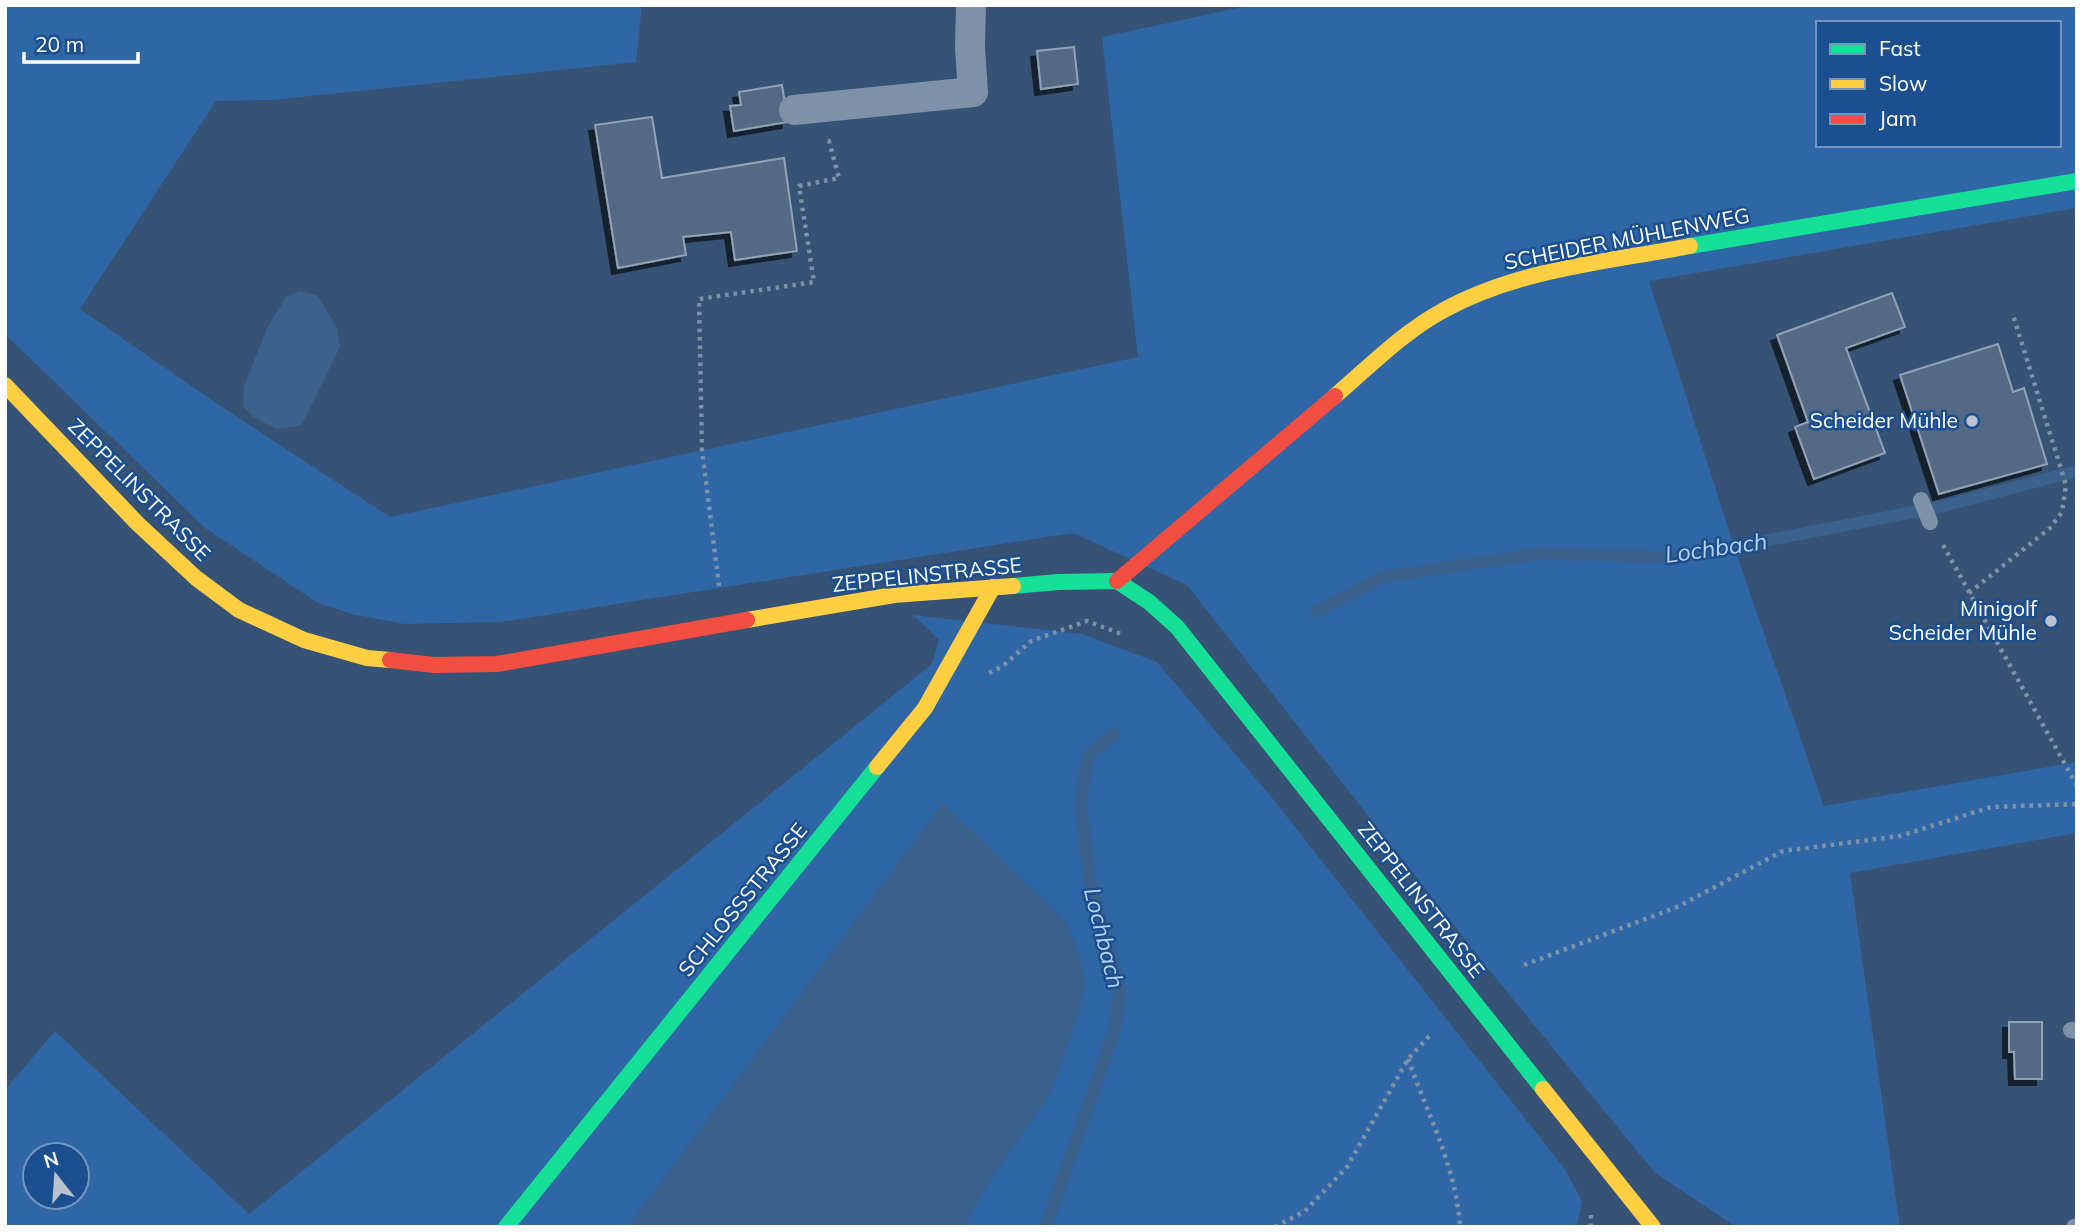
<svg xmlns="http://www.w3.org/2000/svg" width="2082" height="1232" font-family="Mulish,sans-serif">
<style>
.green{fill:#2f66a5;fill-rule:evenodd}
.water{fill:#3b618d}
.lines{fill:none;stroke-linecap:round;stroke-linejoin:round}
.stream{stroke:#3b618d;stroke-width:12}
.building{fill:#526984;stroke:#92a2b6;stroke-width:2;filter:url(#shadow)}
.path{stroke:#7d92a8;stroke-width:4.5;stroke-dasharray:3.5 5;stroke-linecap:butt}
.lane{stroke:#7d92a8;stroke-width:16}
.street{stroke:#7d92a8;stroke-width:30}
.fast{stroke:#16e098;stroke-width:16}
.slow{stroke:#ffcf43;stroke-width:16}
.jam{stroke:#f24e42;stroke-width:16}
.poi-dot{fill:#b9c2ce;stroke:#1b4f8f;stroke-width:2.5}
.labels{text-anchor:middle;stroke-width:5;stroke-linejoin:round;paint-order:stroke}
.street-label{font-size:21px;fill:#fff;stroke:#1b4f8f}
.poi-label{font-size:21px;fill:#fff;stroke:#1b4f8f;text-anchor:end}
.water-label{font-size:23px;font-style:italic;fill:#b5d3f5;stroke:#1b4f8f}
</style>
<defs>
<filter id="shadow"><feDropShadow dx="-6" dy="6" stdDeviation="0" flood-color="#0009"/></filter>
</defs>
<rect width="100%" height="100%" fill="#365274"/>
<!-- green -->
<g class="green">
<path d="M5,5H642L636,62L273,100L216,101L80,309L222,407L390,517L1138,357L1102,37L1252,5H2077V208L1649,281L1739,561L1824,806L2077,762V833L1850,873L1900,1227H1736L1655,1173L1486,966L1187,585L1073,533L501,622L404,624L352,614L318,603L205,528L5,334ZM1818,23H2059V145H1818Z"/>
<path d="M913,615L1082,634L1157,662L1269,794L1564,1168L1582,1201L1577,1227H963L985,1188L943,804L628,1227H5V1090L55,1031L249,1214L932,664L939,640ZM35,1155H77V1197H35Z"/>
</g>
<!-- water -->
<g class="water">
<polygon points="299,291 317,295 337,328 340,347 301,426 276,429 254,417 243,407 244,386 267,328 286,297"/>
<polygon points="943,803 1067,923 1080,957 1085,984 1078,1015 1051,1092 985,1188 963,1227 628,1227"/>
</g>
<g class="lines">
<!-- stream -->
<g class="stream">
<polyline points="1316,611 1383,577 1538,554 1682,557 1939,507 2077,471"/>
<polyline points="1046,1227 1116,1026 1120,988 1089,877 1081,803 1088,756 1114,734"/>
</g>
</g>
<!-- building -->
<g class="building">
<polygon points="1074,47 1078,84 1041,89 1037,51"/>
<polygon points="782,85 788,122 734,131 730,106 741,105 739,92"/>
<polygon points="652,117 662,178 784,158 797,251 735,260 731,232 683,237 686,255 618,268 595,125"/>
<polygon points="1892,293 1905,327 1846,348 1885,453 1814,479 1795,427 1808,422 1777,335"/>
<polygon points="1998,344 2013,392 2024,388 2047,464 1939,494 1900,375"/>
<polygon points="2009,1022 2042,1022 2042,1079 2015,1079 2014,1052 2009,1052"/>
</g>
<g class="lines">
<!-- path -->
<g class="path">
<polyline points="1943,545 2077,786"/>
<polyline points="719,586 702,450 699,299 814,282 799,186 839,178 829,141 826,142"/>
<polyline points="1969,593 2050,528 2062,512 2066,485 2013,315"/>
<polyline points="989,673 1003,666 1031,641 1087,621 1124,635"/>
<polyline points="1524,965 1677,907 1783,851 1900,836 1991,807 2077,804"/>
<path d="M1408,1059C1427,1112 1457,1170 1460,1227"/>
<polyline points="1275,1227 1305,1211 1347,1167 1408,1059 1431,1034"/>
<polyline points="1591,1227 1591,1214"/>
</g>
<!-- lane -->
<g class="lane">
<polyline points="1921,500 1930,522"/>
<polyline points="2071,1030 2077,1031"/>
<polyline points="2074,1227 2077,1226"/>
</g>
<!-- street -->
<polyline class="street" points="794,110 973,92 970,48 971,5"/>
<!-- fast -->
<g class="fast">
<polyline points="1690,246 2077,181"/>
<polyline points="1013,586 1058,582 1117,581 1149,602 1177,627 1543,1089"/>
<polyline points="506,1227 877,767"/>
</g>
<!-- slow -->
<g class="slow">
<polyline points="5,385 138,524 196,578 239,610 304,640 367,658 390,660"/>
<path d="M1335,396C1369,367 1403,332 1444,310C1519,269 1607,262 1690,246"/>
<polyline points="747,620 894,595 1013,586"/>
<polyline points="877,767 925,708 993,587"/>
<polyline points="1543,1089 1653,1227"/>
</g>
<!-- jam -->
<g class="jam">
<polyline points="1117,581 1335,396"/>
<polyline points="390,660 434,665 497,664 747,620"/>
</g>
</g>
<!-- markers -->
<g class="poi-dot">
<circle cx="1972" cy="421" r="7"/>
<circle cx="2051" cy="621" r="7"/>
</g>
<g class="labels">
<!-- street labels -->
<g class="street-label">
<text transform="translate(1627 239) rotate(-11)" y="7">SCHEIDER MÜHLENWEG</text>
<text transform="translate(139 490) rotate(45)" y="7">ZEPPELINSTRASSE</text>
<text transform="translate(927 575) rotate(-6)" y="7">ZEPPELINSTRASSE</text>
<text transform="translate(743 900) rotate(-51)" y="7">SCHLOSSSTRASSE</text>
<text transform="translate(1421 900) rotate(52)" y="7">ZEPPELINSTRASSE</text>
</g>
<!-- poi labels -->
<g class="poi-label">
<text x="1958" y="428">Scheider Mühle</text>
<text x="2037" y="616">Minigolf<tspan x="2037" dy="24">Scheider Mühle</tspan></text>
</g>
<!-- water labels -->
<g class="water-label">
<text transform="translate(1716 548) rotate(-8)" y="8">Lochbach</text>
<text transform="translate(1104 938) rotate(76)" y="8">Lochbach</text>
</g>
</g>
<!-- border -->
<rect width="2082" height="1232" fill="none" stroke="#ffffff" stroke-width="14"/>
<!-- legend -->
<rect x="1816" y="21" width="245" height="126" fill="#1b4f8f" stroke="#7695bc" stroke-width="2"/>
<rect x="1830" y="44" width="35" height="10" fill="#16e098" stroke="#7695bc" stroke-width="2"/>
<text x="1879" y="56" font-size="21" fill="#ffffff">Fast</text>
<rect x="1830" y="79" width="35" height="10" fill="#ffcf43" stroke="#7695bc" stroke-width="2"/>
<text x="1879" y="91" font-size="21" fill="#ffffff">Slow</text>
<rect x="1830" y="114" width="35" height="10" fill="#f24e42" stroke="#7695bc" stroke-width="2"/>
<text x="1879" y="126" font-size="21" fill="#ffffff">Jam</text>
<!-- north arrow -->
<g transform="translate(56 1176) rotate(343)"><circle r="33" fill="#1b4f8f" stroke="#7695bc" stroke-width="2"/>
<path d="M0-5L12 26L0 18L-12 26Z" fill="#b9c2ce"/>
<text y="-10" font-size="19" font-weight="bold" text-anchor="middle" fill="#ffffff">N</text>
</g>
<!-- scale -->
<path d="M24 52v10h114v-10" fill="none" stroke="#ffffff" stroke-width="3.5"/>
<text x="35" y="52" font-size="21" fill="#ffffff" stroke="#1b4f8f" stroke-width="5" paint-order="stroke">20 m</text>
</svg>
